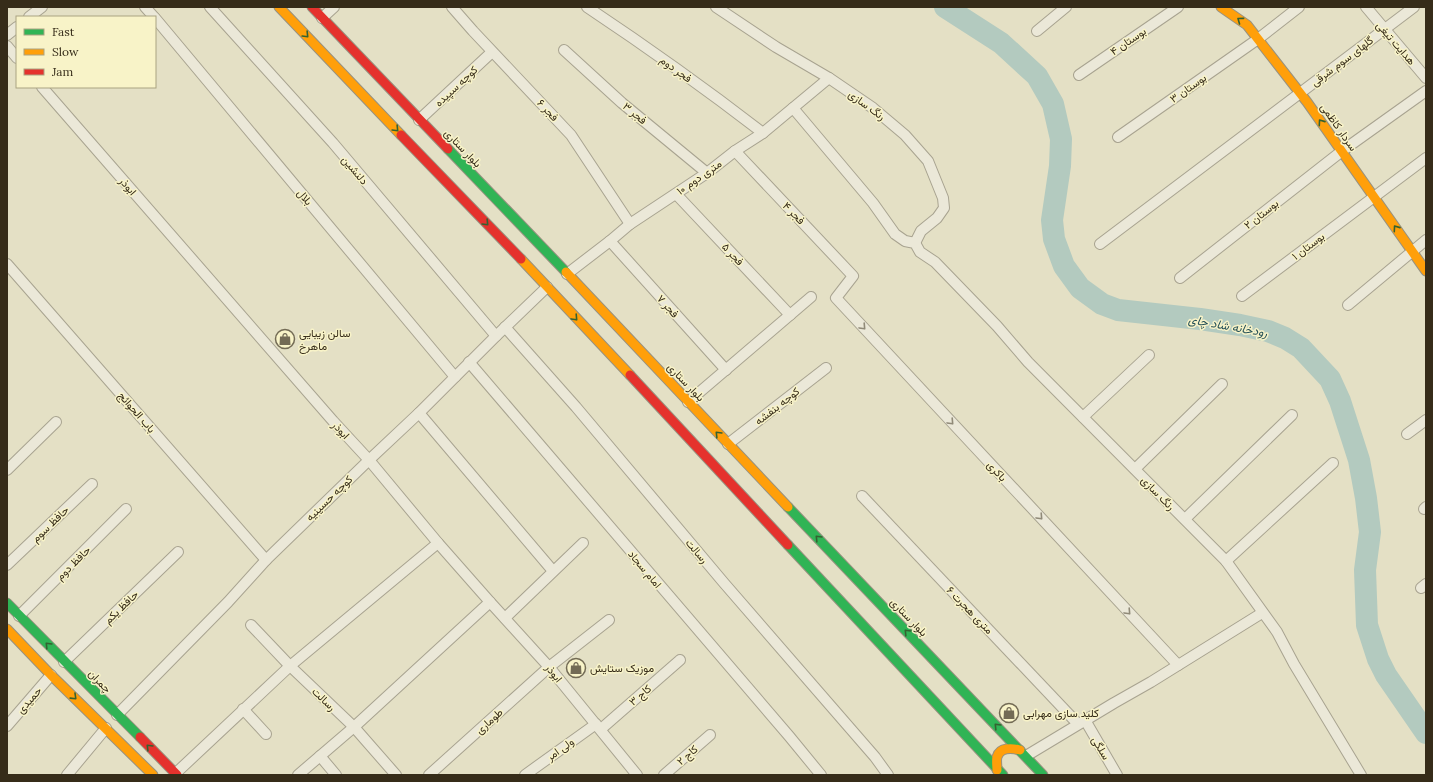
<svg xmlns="http://www.w3.org/2000/svg" width="1433" height="782" font-family="Lora,Vazirmatn,serif">
<style>
.lines{fill:none;stroke-linecap:round;stroke-linejoin:round}
.river{stroke:#b3cabf;stroke-width:22}
.street-casing{stroke:#a8a390;stroke-width:12}
.fast-casing{stroke:#989280;stroke-width:11}
.slow-casing{stroke:#989280;stroke-width:11}
.jam-casing{stroke:#989280;stroke-width:11}
.street{stroke:#ebe8d8;stroke-width:10}
.fast{stroke:#30b455;stroke-width:9}
.slow{stroke:#ff9f0a;stroke-width:9}
.jam{stroke:#e5322d;stroke-width:9}
.oneway{stroke:#346231}
.oneway2{stroke:#908a78}
.labels{text-anchor:middle;stroke-width:3;stroke-linejoin:round;paint-order:stroke}
.street-label{font-size:11px;fill:#362c19;stroke:#f8f3c8}
.poi-label{font-size:11px;fill:#362c19;stroke:#f8f3c8;text-anchor:start}
.water-label{font-size:12px;font-style:italic;fill:#265157;stroke:#f8f3c8}
</style>
<rect width="100%" height="100%" fill="#e4e0c5"/>
<g class="lines">
<!-- river -->
<polyline class="river" points="945,7 1001,43 1037,76 1053,104 1061,139 1060,166 1052,220 1054,239 1064,266 1080,288 1102,304 1118,310 1200,319 1240,325 1268,331 1285,338 1301,348 1330,379 1340,401 1359,460 1366,498 1370,532 1365,570 1367,625 1378,659 1386,675 1426,733"/>
<defs>
<g id="street">
<polyline points="145,7 154,17"/>
<polyline points="210,7 333,143 496,336"/>
<polyline points="452,7 473,31 571,135 630,224"/>
<path d="M587,7C647,47 706,89 763,133"/>
<polyline points="716,7 776,47 829,78 873,108 905,135 928,161 943,198 944,208 937,218 921,231 915,243"/>
<polyline points="1366,7 1426,78"/>
<polyline points="29,17 42,7"/>
<polyline points="155,18 455,377"/>
<polyline points="322,18 334,7"/>
<polyline points="1037,31 1066,7"/>
<polyline points="7,35 17,27"/>
<polyline points="7,46 17,58"/>
<polyline points="564,50 622,103 707,173"/>
<polyline points="1079,75 1178,7"/>
<polyline points="42,87 333,421 369,460 438,543 490,602 549,667 637,775"/>
<polyline points="793,108 873,203 895,234 905,241 915,243 920,252 935,262 997,326 1028,362 1226,561 1277,632 1294,664 1361,775"/>
<polyline points="419,120 492,52"/>
<polyline points="1118,137 1258,39 1299,7"/>
<polyline points="735,151 853,276 836,298 1178,665"/>
<polyline points="676,194 790,315"/>
<polyline points="610,241 726,370"/>
<polyline points="1100,244 1414,7"/>
<polyline points="7,264 266,560"/>
<polyline points="567,274 610,241 630,224 707,173 735,151 763,133 829,78"/>
<polyline points="1180,278 1342,151 1426,91"/>
<polyline points="1242,296 1426,158"/>
<polyline points="1348,305 1426,240"/>
<polyline points="505,327 576,407 724,583 875,757 888,775"/>
<polyline points="469,362 789,736 821,775"/>
<polyline points="688,402 811,297"/>
<polyline points="419,413 553,571"/>
<polyline points="1083,417 1149,355"/>
<polyline points="1407,434 1426,420"/>
<polyline points="728,444 826,368"/>
<polyline points="1135,469 1222,384"/>
<polyline points="7,470 56,422"/>
<polyline points="862,496 1078,724"/>
<polyline points="1424,509 1426,507"/>
<polyline points="1185,519 1292,415"/>
<polyline points="1226,561 1333,463"/>
<polyline points="7,565 92,484"/>
<polyline points="1421,588 1426,584"/>
<polyline points="19,616 126,509"/>
<polyline points="505,618 583,543"/>
<polyline points="251,625 290,666 354,727 396,775"/>
<polyline points="64,662 178,552"/>
<polyline points="243,709 266,734"/>
<polyline points="117,715 228,602 266,560 369,460 419,413 496,336 547,287"/>
<polyline points="1085,720 1117,775"/>
<polyline points="7,726 51,675"/>
<polyline points="601,729 680,660"/>
<polyline points="320,756 336,775"/>
<polyline points="1026,756 1114,703 1151,682 1262,613"/>
<polyline points="176,773 290,666 438,543"/>
<polyline points="67,775 106,728"/>
<polyline points="298,775 354,727 490,602"/>
<polyline points="429,775 549,667 609,620"/>
<polyline points="525,775 596,724"/>
<polyline points="664,775 710,735"/>
</g>
<g id="fast">
<polyline points="448,149 566,272"/>
<polyline points="788,507 1043,775"/>
<polyline points="788,545 1003,775"/>
<polyline points="7,603 140,737"/>
</g>
<g id="slow">
<polyline points="279,7 401,135"/>
<polyline points="1221,7 1247,25 1307,102 1426,271"/>
<polyline points="521,259 630,375"/>
<polyline points="566,272 788,507"/>
<polyline points="7,629 51,675 153,775"/>
<path d="M997,770C997,766 996,760 997,757C1000,747 1012,748 1020,750"/>
</g>
<g id="jam">
<polyline points="312,7 448,149"/>
<polyline points="401,135 521,259"/>
<polyline points="630,375 788,545"/>
<polyline points="140,737 177,775"/>
</g>
</defs>
<!-- street casing -->
<use href="#street" class="street-casing"/>
<!-- fast casing -->
<use href="#fast" class="fast-casing"/>
<!-- slow casing -->
<use href="#slow" class="slow-casing"/>
<!-- jam casing -->
<use href="#jam" class="jam-casing"/>
<!-- street -->
<use href="#street" class="street"/>
<!-- fast -->
<use href="#fast" class="fast"/>
<!-- slow -->
<use href="#slow" class="slow"/>
<!-- jam -->
<use href="#jam" class="jam"/>
</g>
<!-- one-way arrows -->
<defs><path id="oneway-chevron" d="M-2-3.5L2.5 0L-2 3.5" fill="none" stroke-width="1.6" stroke-linecap="round" stroke-linejoin="round"/></defs>
<g class="oneway">
<use href="#oneway-chevron" transform="translate(1240 20) rotate(-144)"/>
<use href="#oneway-chevron" transform="translate(306 35) rotate(46)"/>
<use href="#oneway-chevron" transform="translate(1321 122) rotate(-125)"/>
<use href="#oneway-chevron" transform="translate(396 129) rotate(46)"/>
<use href="#oneway-chevron" transform="translate(486 223) rotate(46)"/>
<use href="#oneway-chevron" transform="translate(1396 228) rotate(-125)"/>
<use href="#oneway-chevron" transform="translate(575 318) rotate(47)"/>
<use href="#oneway-chevron" transform="translate(718 434) rotate(-134)"/>
<use href="#oneway-chevron" transform="translate(818 538) rotate(-134)"/>
<use href="#oneway-chevron" transform="translate(907 632) rotate(-134)"/>
<use href="#oneway-chevron" transform="translate(48 645) rotate(-134)"/>
<use href="#oneway-chevron" transform="translate(74 697) rotate(44)"/>
<use href="#oneway-chevron" transform="translate(997 726) rotate(-134)"/>
<use href="#oneway-chevron" transform="translate(149 747) rotate(-135)"/>
</g>
<g class="oneway2">
<use href="#oneway-chevron" transform="translate(863 327) rotate(47)"/>
<use href="#oneway-chevron" transform="translate(951 422) rotate(47)"/>
<use href="#oneway-chevron" transform="translate(1040 517) rotate(47)"/>
<use href="#oneway-chevron" transform="translate(1128 612) rotate(47)"/>
</g>
<!-- icons -->
<defs>
<symbol id="shop-ring" viewBox="-11 -11 22 22"><circle r="9.5" fill="#f8f3c8" stroke="#736b55" stroke-width="1.5"/><path d="M-5-2.5h2.3a2.7 3.5 0 0 1 5.4 0H5L5.5 6h-11ZM-1.5-2.5h3a1.5 2.3 0 0 0-3 0Z" fill="#736b55"/></symbol>
</defs>
<g fill-rule="evenodd">
<use href="#shop-ring" x="274" y="328" width="22" height="22"/>
<use href="#shop-ring" x="565" y="657" width="22" height="22"/>
<use href="#shop-ring" x="998" y="702" width="22" height="22"/>
</g>
<g class="labels">
<!-- street labels -->
<g class="street-label">
<text transform="translate(1128 41) rotate(-34)" y="4">بوستان ۴</text>
<text transform="translate(1396 43) rotate(49)" y="4">هدایت تیغی</text>
<text transform="translate(1342 61) rotate(-37)" y="4">گلهای سوم شرقی</text>
<text transform="translate(676 69) rotate(36)" y="4">فجر دوم</text>
<text transform="translate(456 86) rotate(-43)" y="4">کوچه سپیده</text>
<text transform="translate(1188 88) rotate(-35)" y="4">بوستان ۳</text>
<text transform="translate(867 105) rotate(36)" y="4">رنگ سازی</text>
<text transform="translate(548 110) rotate(47)" y="4">فجر ۶</text>
<text transform="translate(635 113) rotate(40)" y="4">فجر ۳</text>
<text transform="translate(1339 127) rotate(55)" y="4">سردار کاظمی</text>
<text transform="translate(463 148) rotate(46)" y="4">بلوار ستاری</text>
<text transform="translate(355 170) rotate(50)" y="4">دلنشین</text>
<text transform="translate(699 177) rotate(-35)" y="4">۱۰ متری دوم</text>
<text transform="translate(128 186) rotate(49)" y="4">ابوذر</text>
<text transform="translate(305 197) rotate(50)" y="4">بلال</text>
<text transform="translate(794 213) rotate(46)" y="4">فجر ۴</text>
<text transform="translate(1261 214) rotate(-38)" y="4">بوستان ۲</text>
<text transform="translate(1308 246) rotate(-37)" y="4">بوستان ۱</text>
<text transform="translate(733 254) rotate(47)" y="4">فجر ۵</text>
<text transform="translate(668 306) rotate(48)" y="4">فجر ۷</text>
<text transform="translate(686 382) rotate(46)" y="4">بلوار ستاری</text>
<text transform="translate(777 406) rotate(-38)" y="4">کوچه بنفشه</text>
<text transform="translate(137 412) rotate(49)" y="4">باب الحوائج</text>
<text transform="translate(341 430) rotate(47)" y="4">ابوذر</text>
<text transform="translate(997 471) rotate(47)" y="4">باکری</text>
<text transform="translate(1158 493) rotate(45)" y="4">رنگ سازی</text>
<text transform="translate(329 498) rotate(-44)" y="4">کوچه حسینیه</text>
<text transform="translate(50 524) rotate(-44)" y="4">حافظ سوم</text>
<text transform="translate(697 551) rotate(50)" y="4">رسالت</text>
<text transform="translate(73 563) rotate(-45)" y="4">حافظ دوم</text>
<text transform="translate(645 569) rotate(50)" y="4">امام سجاد</text>
<text transform="translate(121 607) rotate(-44)" y="4">حافظ یکم</text>
<text transform="translate(970 610) rotate(46)" y="4">۶ متری هجرت</text>
<text transform="translate(909 617) rotate(46)" y="4">بلوار ستاری</text>
<text transform="translate(554 673) rotate(51)" y="4">ابوذر</text>
<text transform="translate(100 681) rotate(46)" y="4">چمران</text>
<text transform="translate(640 695) rotate(-41)" y="4">کاج ۳</text>
<text transform="translate(324 699) rotate(44)" y="4">رسالت</text>
<text transform="translate(29 700) rotate(-49)" y="4">حمیدی</text>
<text transform="translate(489 721) rotate(-42)" y="4">طوماری</text>
<text transform="translate(1101 748) rotate(59)" y="4">سلگی</text>
<text transform="translate(560 749) rotate(-36)" y="4">ولی امر</text>
<text transform="translate(687 755) rotate(-41)" y="4">کاج ۲</text>
</g>
<!-- poi labels -->
<g class="poi-label">
<text x="299" y="337">سالن زیبایی<tspan x="299" dy="13">ماهرخ</tspan></text>
<text x="590" y="672">موزیک ستایش</text>
<text x="1023" y="717">کلید سازی مهرابی</text>
</g>
<!-- water labels -->
<g class="water-label">
<text transform="translate(1228 326) rotate(10)" y="4">رودخانه شاد چای</text>
</g>
</g>
<!-- border -->
<rect width="1433" height="782" fill="none" stroke="#362c19" stroke-width="16"/>
<!-- legend -->
<rect x="16" y="16" width="140" height="72" fill="#f8f3c8" stroke="#aaa382"/>
<rect x="24" y="29" width="20" height="6" fill="#30b455" stroke="#aaa382"/>
<text x="52" y="36" font-size="12" fill="#362c19">Fast</text>
<rect x="24" y="49" width="20" height="6" fill="#ff9f0a" stroke="#aaa382"/>
<text x="52" y="56" font-size="12" fill="#362c19">Slow</text>
<rect x="24" y="69" width="20" height="6" fill="#e5322d" stroke="#aaa382"/>
<text x="52" y="76" font-size="12" fill="#362c19">Jam</text>
</svg>
